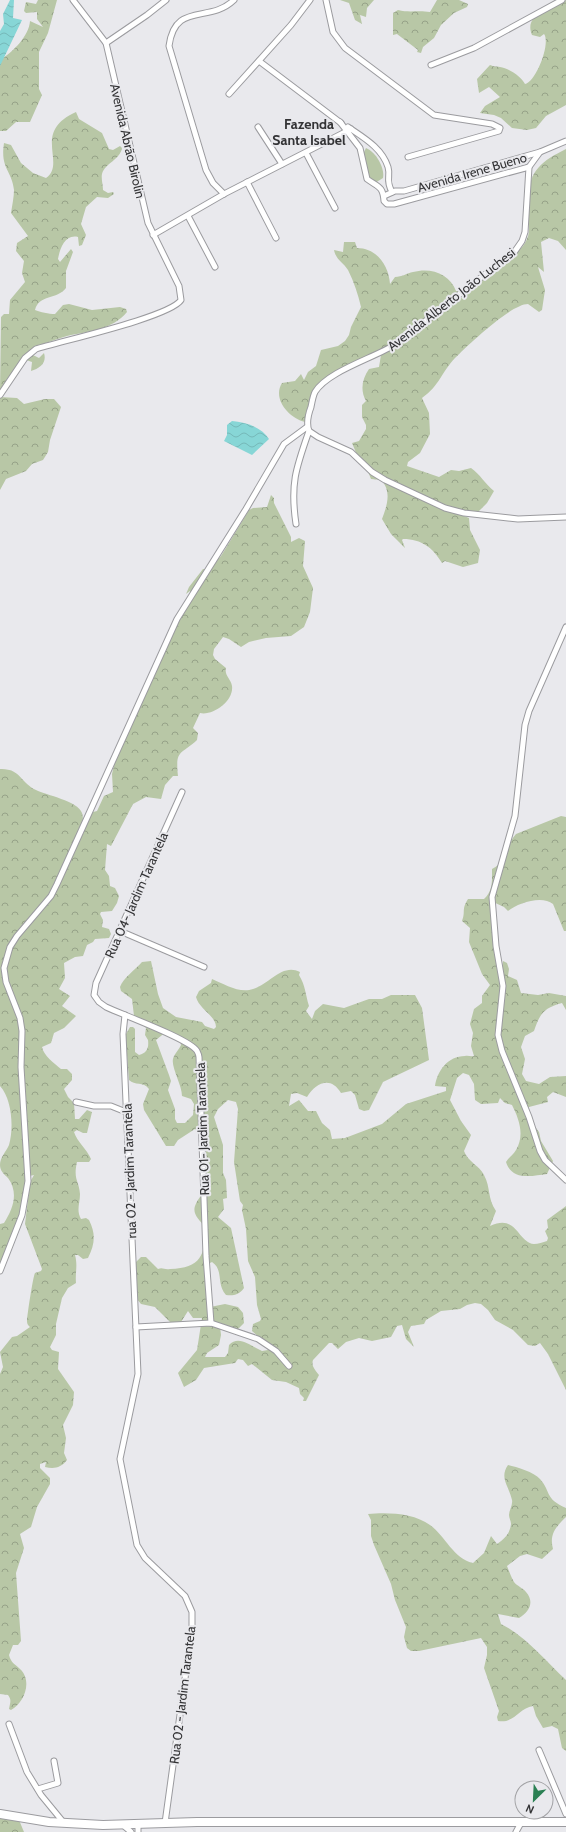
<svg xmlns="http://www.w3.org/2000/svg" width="566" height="1832" font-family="Cabin,sans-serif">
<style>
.green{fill:#b8c7a6}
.forest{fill:url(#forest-crowns);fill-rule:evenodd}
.water{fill:url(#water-waves)}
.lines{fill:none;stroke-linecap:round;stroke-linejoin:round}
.street-casing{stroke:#9b9b9f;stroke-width:7}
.primary-casing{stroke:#9b9b9f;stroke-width:10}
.street{stroke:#fff;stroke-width:5}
.primary{stroke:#fff;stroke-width:8}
.labels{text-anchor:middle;stroke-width:4;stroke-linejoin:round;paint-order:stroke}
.street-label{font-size:13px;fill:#343436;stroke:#e9e9ed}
.neighbourhood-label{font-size:14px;font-weight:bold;fill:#343436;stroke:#e9e9ed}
</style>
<defs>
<pattern id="forest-crowns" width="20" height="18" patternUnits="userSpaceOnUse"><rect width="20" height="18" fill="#b8c7a6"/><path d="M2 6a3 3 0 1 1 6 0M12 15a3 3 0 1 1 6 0" fill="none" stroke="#96a288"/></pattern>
<pattern id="water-waves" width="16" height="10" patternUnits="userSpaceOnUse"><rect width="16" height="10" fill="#87d6d6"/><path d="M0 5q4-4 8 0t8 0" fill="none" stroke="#75b8b8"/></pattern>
</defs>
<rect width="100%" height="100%" fill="#e9e9ed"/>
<!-- green -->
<path class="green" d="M366,148C376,152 385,168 383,178L375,183L368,178L363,154Z"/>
<!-- forest -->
<g class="forest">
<path d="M38,0H57L48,33L39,52V89L42,95L30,122H16L6,131H0V60C13,52 29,36 30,21L43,27L37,19V12L26,13L24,11L26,2L36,4Z"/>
<polygon points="340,0 374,0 367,8 366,17 360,15 362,24 355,20 349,3"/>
<path d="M437,0H459L468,4L467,7L454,13L441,25L434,38L423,47L421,53L417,52L418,50L397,34L393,35V13L398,10C410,13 418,10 430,12Z"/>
<path d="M566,0V105L546,116L536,128L527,130L512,128L501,118L494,115L480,113L485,106L500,97L489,87L479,93L477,79L490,65C494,67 496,66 500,67C509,68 522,77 525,84C536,82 551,43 544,34L540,37L532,35C523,14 552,8 566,0Z"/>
<path d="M76,112L79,119L102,133L109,149L113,150L120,146L122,148C120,160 105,163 102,174C101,178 103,185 103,190L108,193L113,192L114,194L108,198L97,197L86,207L81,224L86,235L82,245L79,246L78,237C65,234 60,248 58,259L60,262L71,249L73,252L66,271V288C57,300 39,294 35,310C40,312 49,314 55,314L63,305L69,304L92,310L120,307L126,309L127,312C112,330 89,331 67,336C56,339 46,343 35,347L33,355L39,358L44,353C47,363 40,368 31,371L32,362L26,360C14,368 6,379 0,392L1,317L4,314H9L10,300L25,282L22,273L24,261L16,251L17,243L28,236L11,213C12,206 14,197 14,190C12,170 0,169 4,143L11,145L21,163L33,173L46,178C67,163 31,132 76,112Z"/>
<path d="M566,149V250L558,241L549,238L541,242L544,272L538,267L545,290L542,310L539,312L528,304C511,304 468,345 455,358C441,373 440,385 422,398L429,413L430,434L420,453L408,462L407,466L439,477L451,470L459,471L471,468C480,474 485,484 494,491L487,503L478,512H454L469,518L470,530L480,550L478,563L463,567L445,561L442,563C433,548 422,539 403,539L402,540L405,548L391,534L382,519C387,506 392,491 381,480L371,479L367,469L363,464L362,467L352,443L359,441L366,429V425L362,417V405L366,401C360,390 362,379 369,369L379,367L381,355L341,371L316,391L305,422C289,418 272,399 282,383L295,381L301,374L304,380L308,372L316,366L321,350L338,346L345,341L349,335L351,327L361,307C358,294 354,282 348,270C343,262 336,260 334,250L343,252L344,242H355L357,248C377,248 389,266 390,284L395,277C402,277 407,273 413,272C431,267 450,274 456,291H461C476,281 517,257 525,243C531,232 529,226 527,214C527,209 528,204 528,199C529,170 542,161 566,149Z"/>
<polygon points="0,397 17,398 24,404 45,399 54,399 61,407 50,440 48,452 43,460 32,464 26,471 6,479 0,490"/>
<path d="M271,495L274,498V503L291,537V542L299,538L305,541L303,566L313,588L310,612L304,627L291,636L266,638L249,642L241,647L229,639L223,637L214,649L213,655L215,659L226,668C224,675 231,679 232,686C234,701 213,716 200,713L193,728L198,733L197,740C181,755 175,749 178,776H173L165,785L161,799L146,797L133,804L111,846L107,844L105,870L109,876L110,886L115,888L119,896L117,903L112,911L101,912L100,914L103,920L102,927L109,929L111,934L109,938L95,939L93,942L87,945L83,956L75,957L64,963L65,978L59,989L70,996L62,1006L76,1016L64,1028L54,1033L51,1043L42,1047C43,1055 55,1064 61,1069H67L72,1074V1080L64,1089L68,1097L74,1103L75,1119H79L87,1110L92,1112L87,1133H83L77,1130L74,1132C77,1142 87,1149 91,1159L89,1162H77C73,1180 79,1180 80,1194C80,1204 76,1210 81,1219L86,1218L89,1220C96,1234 95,1244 88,1258L83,1259L78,1255H75C78,1266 75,1272 76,1283L68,1288L62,1298L56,1324V1335L50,1347L52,1350L59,1352L58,1369L74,1392L73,1405L63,1425L66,1438L64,1453L67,1460C61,1468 54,1469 45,1467L46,1462L40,1464V1468L50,1478V1484L37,1507L31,1527L20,1534L24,1548L16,1573L21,1641L18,1645H13L9,1655C11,1663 15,1664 20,1669C33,1681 24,1703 11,1710L9,1709C10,1703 12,1700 8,1695L0,1694V1374L3,1367L0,1352L12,1337L17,1336L30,1327C28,1325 27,1324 27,1321C27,1317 33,1276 35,1273L41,1271L42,1269L25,1224L30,1182L34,1175L25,1177L26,1184L14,1244L0,1274V1224L4,1223C13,1209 19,1193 8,1178C4,1174 0,1171 0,1165C0,1157 6,1152 9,1145C14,1128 12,1099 0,1086V769C20,768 21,783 36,790C46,795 78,801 82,813C85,822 80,835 78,844L87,825L88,814L93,807V812L97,811L104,796L113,792L112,774L115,761L122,742L133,721L137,707L190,594V591L186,594L189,587L203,569H208L221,556L249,510L253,508L267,507Z"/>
<path d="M561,816L566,817V931H564L553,904C542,895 518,903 508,911L504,907L491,901L495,936L499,947L498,959L502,969L503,961L507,963L509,969L508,976L517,980L521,993L538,995L549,993L566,996V1010L562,1003C544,1008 540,1013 534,1031L525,1036L521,1047L525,1059L522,1074L526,1081L539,1084L550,1077L566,1076V1097L553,1092L547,1097L548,1102L529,1107L525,1114L539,1132L541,1141L553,1161L547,1174C532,1176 512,1181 506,1162C509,1157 513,1155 516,1150C525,1135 519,1119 512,1105L505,1103L500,1098L498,1103L481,1104L475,1100L474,1084L469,1075L463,1073L457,1078L450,1100L461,1121L471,1135L464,1151C468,1162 479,1165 484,1175C491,1188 487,1198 496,1211L490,1226C517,1213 517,1242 534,1244C538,1244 543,1242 547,1241L548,1238L545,1231L548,1228L547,1220L566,1206V1390L548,1354L540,1343L535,1346L528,1345L513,1330L495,1320L488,1310L481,1304L475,1303L467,1305L460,1309L441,1311L426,1320L424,1324L411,1326L408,1332L414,1347L406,1339L402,1325L397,1326L391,1337L372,1341L359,1338L346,1342L338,1349L332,1343H329L313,1360C311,1366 315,1370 319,1375L306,1401H303L304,1398L300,1394L299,1388L286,1382L272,1380L252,1364L248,1366L243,1360L238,1359L235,1363L204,1368L196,1380L184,1387L178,1373L197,1350L202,1318H193L188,1311L181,1322L171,1323L155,1307L141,1304L136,1298L135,1263L141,1257H146L158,1269C163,1267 164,1270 170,1269C201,1268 205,1255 206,1228C196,1216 189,1212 200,1197C199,1187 205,1181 200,1171C212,1163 205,1137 195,1129L178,1140L174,1146H166L144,1110L143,1104L149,1089C143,1081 135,1086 129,1080L126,1042V1034L130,1027H133L135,1029V1052L139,1055C147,1053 149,1048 148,1040L145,1035L146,1028L134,1016L132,999L121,991L120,987C123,978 135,970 142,962L151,961L158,994L163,1008L176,1017L202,1022L205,1026L214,1029L216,1027C216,1016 199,1009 196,997L199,991L211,983L212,979C224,984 240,994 253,989C270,984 282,963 300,972L299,975C306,987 305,993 309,1006L306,1011L312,1019L315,1011L323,1004L344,1008L369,999H382L391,995H415L422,1008L429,1060L383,1082L369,1110L364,1111L359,1109L355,1095L351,1091L341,1093C331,1076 316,1082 307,1097L297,1093L291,1094L289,1106L299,1100L308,1111H316L322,1123L330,1130L332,1139L345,1138L382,1124L406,1104L446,1091V1087L435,1086C437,1071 448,1056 465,1056C468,1055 471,1057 474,1056L471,1046L473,1033L470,1024L474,1009L482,1003V996L490,985L482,974L469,942L470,928L462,921C466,911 461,910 468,899H484C493,890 492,882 492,869C507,862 505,846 516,834ZM167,1031L179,1038L181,1045C179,1050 174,1054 173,1059C171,1067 182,1085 182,1096L191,1099L194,1104L193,1115L185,1123H177L175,1119V1109L168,1090L171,1081L169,1075L156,1040ZM228,1100L236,1102L238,1109L234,1162L240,1201L243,1205L242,1210L246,1229L248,1261L255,1277L257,1305L261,1319L260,1321L253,1324L252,1331L262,1340L268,1350L262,1351C252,1347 239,1334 229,1345L228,1353L225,1357H205L207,1353L219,1345L221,1335L220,1326L238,1329L244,1323L243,1313L238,1307L225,1304L210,1307L208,1264L212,1262C224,1270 216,1284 226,1295C233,1296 239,1295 244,1288L231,1228L218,1217L224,1209L223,1199L227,1198L226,1180L223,1173V1145L214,1117L218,1109Z"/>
<path d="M508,1465C517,1467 534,1472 540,1479C552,1493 544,1498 566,1508V1517C556,1527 549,1534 553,1549L542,1559L527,1554L520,1556L507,1566C509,1571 511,1577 514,1582C517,1586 523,1588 526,1592C535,1602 529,1612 519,1618L498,1614L501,1624C527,1637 545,1661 566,1680V1751L562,1748L558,1729L552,1726L543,1728L536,1716L533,1706C519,1708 514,1724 498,1721L497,1717L499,1711L484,1668L487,1655V1647L481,1638L419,1651H411L407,1648L404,1637L406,1627L395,1600L391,1584L374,1545L371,1536V1520L368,1514C387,1512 414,1513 430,1525C446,1537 453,1558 473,1563L484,1553L491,1536L497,1544C504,1539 510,1534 511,1524C511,1521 509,1518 509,1515C509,1510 513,1505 512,1500C509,1486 499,1478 508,1465Z"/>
<polygon points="0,1809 19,1820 24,1832 0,1832"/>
</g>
<!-- water -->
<g class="water">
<polygon points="10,0 14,0 13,18 22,20 0,66 0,31 4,24 3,14"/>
<path d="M232,421C245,422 262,427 269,439L252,455L224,441L227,435V425Z"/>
</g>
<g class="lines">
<defs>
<g id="street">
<polyline points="326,0 333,32 345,48 434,115 492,124 500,128 499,131 408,157"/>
<polyline points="106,43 147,15 166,0"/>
<polyline points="259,61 341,123"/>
<polyline points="431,65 474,48 562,0"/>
<polyline points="229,94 291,25 310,0"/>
<path d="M340,122L360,148L367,179C378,187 383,186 384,201L387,204H394L529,167"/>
<polyline points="258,127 282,164"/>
<path d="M348,127C364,138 382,148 388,167C391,177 385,179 392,192"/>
<path d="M566,141L540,152L529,167L525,232L522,241L515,251L396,344C374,358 328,371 315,392C313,396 312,402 311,407C308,415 306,423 309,431L318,437L351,452L372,472L385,480L445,508L464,513L518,519L566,517"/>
<polyline points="306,153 335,208"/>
<polyline points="247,182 276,238"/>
<path d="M224,194L213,183L206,170L169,46C175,1 209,24 234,0"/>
<polyline points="384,196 395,191 404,191 540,152"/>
<polyline points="188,216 215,267"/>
<polyline points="153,235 224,194 351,129"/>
<path d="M0,395L25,358L36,349C61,341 170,317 181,300L179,286L148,223L106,43L73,0"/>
<path d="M296,524C290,484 296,468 309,431"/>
<polyline points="566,627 529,711 525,725 515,816 492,897 496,946 503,986 498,1035 502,1051 529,1117 540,1151 545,1160 566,1180"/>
<path d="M182,792L96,983L94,995L99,1002L106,1007C123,1015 190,1039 197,1051C198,1053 199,1055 199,1057L206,1256L211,1323"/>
<polyline points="120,931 204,967"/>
<polyline points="125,1015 123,1034 138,1374 120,1459 137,1545 145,1558 185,1596 192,1612 192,1628 165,1823"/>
<polyline points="76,1102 94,1106 111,1106 126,1112"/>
<polyline points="0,1271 22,1215 28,1181 21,1067 22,1031 20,1018 6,982 4,968 10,947 17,936 51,896 57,884 177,619 246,509 284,444 307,427"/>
<polyline points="136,1327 211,1323 258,1339 276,1351 289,1366"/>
<polyline points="9,1724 27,1772 41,1795 64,1823"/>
<polyline points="539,1750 566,1814"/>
<polyline points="38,1789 58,1783 54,1761"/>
<polyline points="123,1825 131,1832"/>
<polyline points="138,1832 138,1825"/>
<polyline points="516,1832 522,1821"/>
</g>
<polyline id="primary" points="0,1814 49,1822 103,1825 197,1822 566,1822"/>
</defs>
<!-- street casing -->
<use href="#street" class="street-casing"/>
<!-- primary casing -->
<use href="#primary" class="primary-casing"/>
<!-- street -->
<use href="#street" class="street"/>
<!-- primary -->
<use href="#primary" class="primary"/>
</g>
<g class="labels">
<!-- street labels -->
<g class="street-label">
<text transform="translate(128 141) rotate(77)" y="5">Avenida Abrão Birolin</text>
<text transform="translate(472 172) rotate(-16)" y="5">Avenida Irene Bueno</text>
<text transform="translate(451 299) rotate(-38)" y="5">Avenida Alberto João Luchesi</text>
<text transform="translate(136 895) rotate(-66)" y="5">Rua 04- Jardim Tarantela</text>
<text transform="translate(202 1129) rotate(-92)" y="5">Rua 01- Jardim Tarantela</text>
<text transform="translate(129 1171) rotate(-92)" y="5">rua 02 - Jardim Tarantela</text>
<text transform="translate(182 1695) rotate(-83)" y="5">Rua 02 - Jardim Tarantela</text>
</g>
<!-- neighbourhood labels -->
<g class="neighbourhood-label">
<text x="309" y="129">Fazenda<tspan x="309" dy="16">Santa Isabel</tspan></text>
</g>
</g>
<!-- north arrow -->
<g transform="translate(534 1800) rotate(204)"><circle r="19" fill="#e9e9ed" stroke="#a1a1a4"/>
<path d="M0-3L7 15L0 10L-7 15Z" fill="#2b8053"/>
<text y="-6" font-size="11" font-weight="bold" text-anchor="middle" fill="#343436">N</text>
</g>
</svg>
